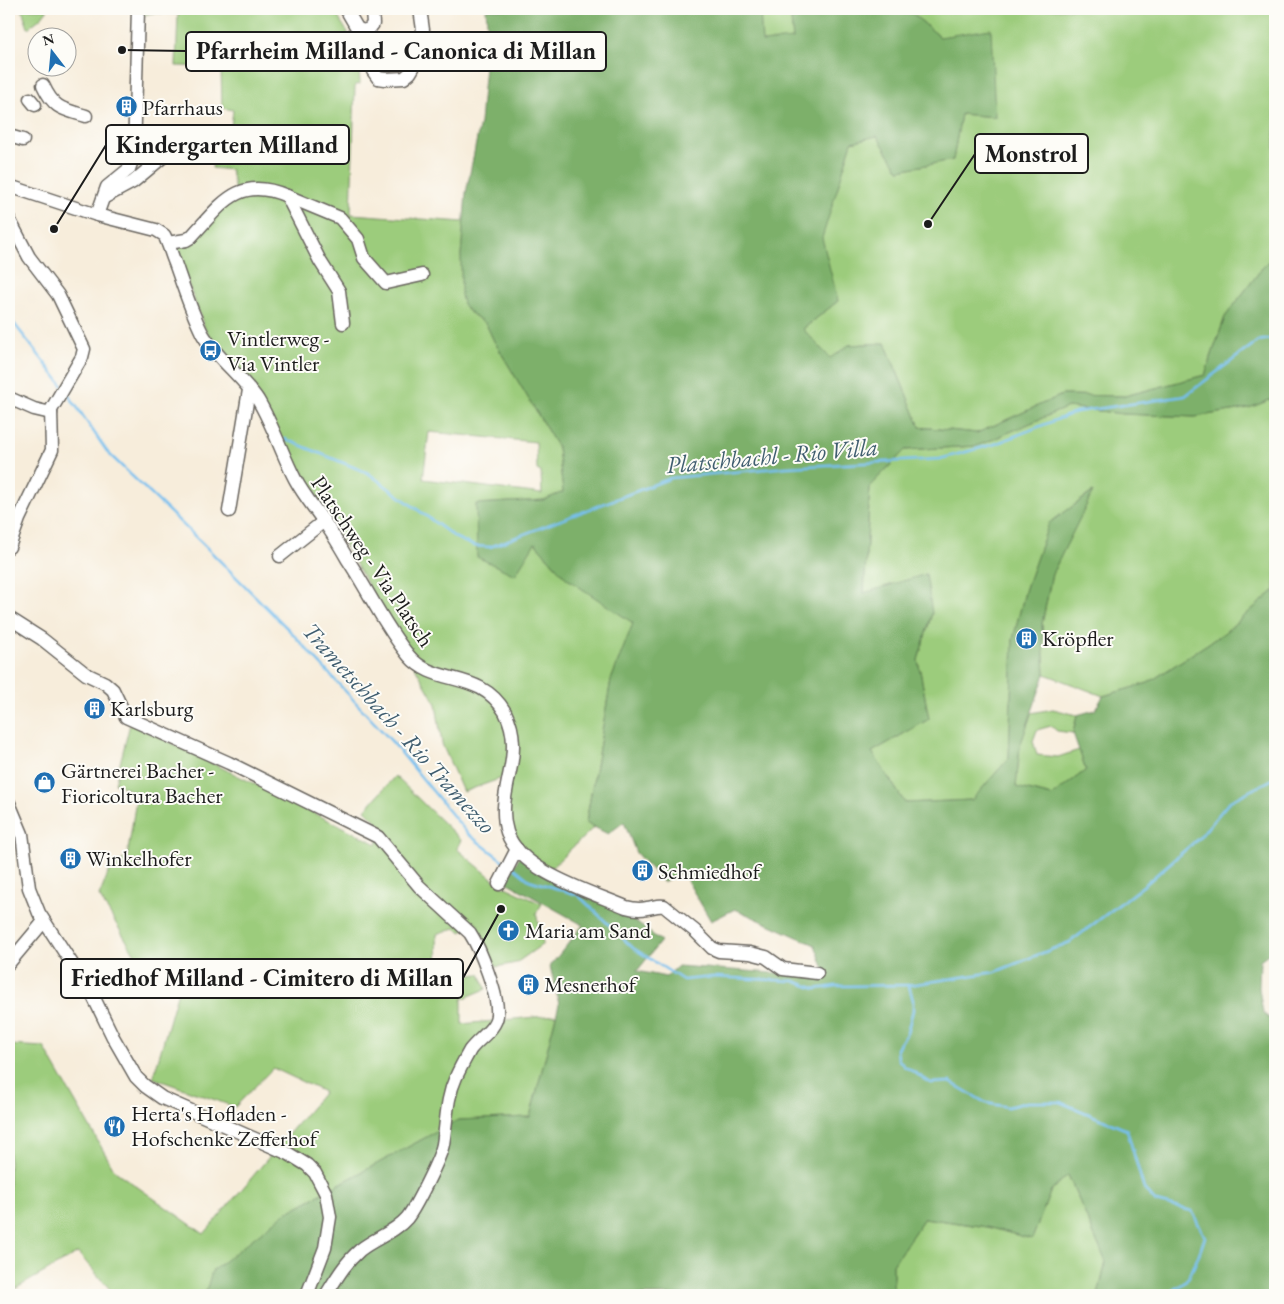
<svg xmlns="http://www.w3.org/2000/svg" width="1284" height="1304" font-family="'EB Garamond',serif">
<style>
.green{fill:#9ccc7b;stroke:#5c744c;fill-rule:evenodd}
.forest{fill:#7db06b;stroke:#4c6644}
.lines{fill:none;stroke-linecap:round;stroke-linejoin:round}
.stream{stroke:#77c0ef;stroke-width:2.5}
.minor-casing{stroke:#69655f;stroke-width:15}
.minor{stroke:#fff;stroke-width:12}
.labels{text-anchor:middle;stroke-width:4;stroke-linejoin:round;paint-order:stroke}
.poi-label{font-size:22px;fill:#1c1c1c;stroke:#fdfcf7;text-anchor:start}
.street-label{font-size:22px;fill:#1c1c1c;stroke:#fdfcf7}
.water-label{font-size:24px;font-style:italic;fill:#405e70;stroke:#fdfcf7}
.leader{fill:none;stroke:#1c1c1c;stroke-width:2}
.callout-dot{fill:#1c1c1c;stroke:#fdfcf7;stroke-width:2}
.callout{fill:#fdfcf7;stroke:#1c1c1c;stroke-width:2}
.callout-label{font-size:24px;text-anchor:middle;font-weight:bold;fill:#1c1c1c}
</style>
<rect width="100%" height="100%" fill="#fdfcf7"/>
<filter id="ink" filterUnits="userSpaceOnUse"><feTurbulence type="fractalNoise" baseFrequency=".02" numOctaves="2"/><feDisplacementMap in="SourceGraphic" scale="10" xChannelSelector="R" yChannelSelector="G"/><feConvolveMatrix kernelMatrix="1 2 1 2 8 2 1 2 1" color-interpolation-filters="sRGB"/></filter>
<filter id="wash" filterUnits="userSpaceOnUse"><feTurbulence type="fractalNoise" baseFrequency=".0096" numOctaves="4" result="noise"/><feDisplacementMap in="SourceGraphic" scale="20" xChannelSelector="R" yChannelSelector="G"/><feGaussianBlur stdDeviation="1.12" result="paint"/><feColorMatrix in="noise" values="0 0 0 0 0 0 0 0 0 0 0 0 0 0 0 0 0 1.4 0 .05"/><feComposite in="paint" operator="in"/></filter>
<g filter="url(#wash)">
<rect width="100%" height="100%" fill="#f7eddb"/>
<!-- green -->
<g class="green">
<polygon points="22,9 48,9 41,18 28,28"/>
<path d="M140,9H333L358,49L360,84L355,85L351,214L464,222L461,255L468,311L486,324L494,341L558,448L563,492L544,500L476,504L534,542L566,578L634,623L611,680L586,822L594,827L552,867L544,868L519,847L509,823L505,777L463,792L442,744L436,704L305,475L205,329L175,248L236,198L231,170L212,168L218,127H231L233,110L222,108L221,67L176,66L178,14L152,13L141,16ZM429,432L536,442L537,470L541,472L542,494L423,479Z"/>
<polygon points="760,9 790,9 793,40 761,42"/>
<polygon points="907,9 1275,9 1275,256 1263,267 1225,317 1205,375 1125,396 1062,395 977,433 920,427 885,343 849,345 830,359 803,329 838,301 821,238 852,142 877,135 899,170 953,160 961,114 995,117 940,37"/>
<polygon points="1275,398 1275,590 1224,633 1148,683 1103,696 1045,674 1042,624 1052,574 1092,492 1049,524 1026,588 1013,639 1009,758 972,800 905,803 872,752 929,719 918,660 932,613 864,594 870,486 905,450 977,446 1068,407 1123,414 1195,417 1249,408"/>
<polygon points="1053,709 1077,715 1073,733 1057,731 1051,726 1037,730 1033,741 1037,755 1058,757 1079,750 1086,770 1052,796 1016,787 1020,746 1031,713"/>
<path d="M130,724L161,738L377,844L383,828L365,810L395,776L461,840L457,849L499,884L542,904L536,913L543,944L516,963L496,967L474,921L462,932L455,928L437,934L438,978L480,974L486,989L462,999V1024L556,1015L530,1117L458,1120L284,1214L213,1271L205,1295H115L78,1253L15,1289L12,1295H9V1045L44,1047L115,1171L204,1234L324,1092L273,1068L235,1107L153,1078L182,977L144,969L99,896C108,877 106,867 127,858L137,793L115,783Z"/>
<polygon points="1068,1175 1106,1262 1098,1295 893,1295 893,1264 924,1218 987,1227 1032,1239 1051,1190"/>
</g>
<!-- forest -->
<polygon class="forest" points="486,9 760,9 762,42 793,39 790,9 907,9 940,37 991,29 995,117 961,114 953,160 899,170 877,136 852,142 822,238 838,301 803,329 830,358 849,345 885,343 920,427 977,433 1062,395 1125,396 1205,375 1225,317 1263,267 1275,256 1275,398 1249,408 1195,417 1123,414 1068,407 977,446 905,450 870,486 864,593 926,574 932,613 918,660 929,719 872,752 905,803 972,800 1009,758 1013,639 1026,588 1049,523 1093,492 1052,574 1042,624 1045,674 1020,746 1016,787 1052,796 1086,770 1073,733 1077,715 1095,710 1103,696 1148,683 1224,633 1275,590 1275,949 1260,960 1259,988 1263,1013 1275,1023 1275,1295 1098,1295 1106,1262 1068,1175 1051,1190 1032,1239 987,1227 924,1218 893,1264 893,1295 205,1295 212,1271 284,1214 458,1120 530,1117 559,1004 550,966 583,925 506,882 519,857 540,873 624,913 661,941 637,971 666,977 678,966 827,977 815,945 735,909 711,921 682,872 663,882 636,853 624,822 608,834 586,823 611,680 633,623 566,578 535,543 515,575 477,557 476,504 544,500 563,492 558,448 494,341 486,324 468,311 463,304 461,295 461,255 466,193 480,123 483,88 488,34"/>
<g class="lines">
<!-- stream -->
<g class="stream">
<polyline points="9,317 62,385"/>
<polyline points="66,391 108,453 202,543 289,630 394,744 468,834 506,863"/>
<polyline points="285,439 368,473 456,538 474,546 490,547 671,478 787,467 940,459 995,444 1076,412 1185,396 1258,341 1275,338"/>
<polyline points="513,867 529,880 578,895 633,948 683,980 713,977 794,981 816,989 836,986 909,985 995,972 1070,942 1147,883 1199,838 1230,801 1275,778"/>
<path d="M909,986L913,1000V1010L907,1033L897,1048L898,1059L904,1066L931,1083L950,1082L986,1103L1008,1107L1027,1102H1060L1127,1130L1144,1189L1156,1202L1192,1211L1205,1237C1200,1251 1195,1268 1186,1281C1181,1287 1172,1288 1168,1295"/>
</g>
</g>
</g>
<g filter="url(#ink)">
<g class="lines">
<defs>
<g id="minor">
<polyline points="346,9 357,28 363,31 369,29 373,24 372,9"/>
<polyline points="363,31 373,71 378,78 385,79 404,78 410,73 413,68 420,45 423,30 420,9"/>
<path d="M43,85C54,109 62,109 86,116"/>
<polyline points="30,99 35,105"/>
<polyline points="9,136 23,140"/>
<path d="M9,186L97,215L156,230L164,235C169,244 171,254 175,263C183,286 191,311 202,333C216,358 242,376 258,400C273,425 282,454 295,479C303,494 313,506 322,519C332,532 340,546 348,560C369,592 385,627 409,656C435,687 480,669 505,712C516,733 514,754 509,776C505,795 501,813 507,832C519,871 591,892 626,907C633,909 640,910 647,908C654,907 657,905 664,906L695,931L712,948L719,951L750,953L766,957L783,969L817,973"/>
<polyline points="287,196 340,218 358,239 364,258 386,283 422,275"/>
<polyline points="105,197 133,182 164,156"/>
<polyline points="97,215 107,187 129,169 134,155 138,9"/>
<polyline points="9,219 29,257 58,295 84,349 82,357 51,410 52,450 19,519 9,547"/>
<path d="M168,243L186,240L191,237C222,204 238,175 287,196L320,261L339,291L343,323"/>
<polyline points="9,398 34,409 51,413"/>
<polyline points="229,511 249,390"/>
<polyline points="280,556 324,521"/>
<path d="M9,618L42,639L86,674L105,683L113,690L126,717L229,763L378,837L419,886L470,933C480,948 499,997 497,1015C496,1029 478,1039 470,1050C465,1059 460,1068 456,1077C446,1099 447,1120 443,1144C441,1157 415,1208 407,1218C394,1233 375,1238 360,1250C345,1263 336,1279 326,1295"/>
<polyline points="9,803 22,834 29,888 39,913 93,996 113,1037 136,1077 145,1086 162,1098 289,1154 307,1165 315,1173 326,1194 330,1217 325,1248 307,1295"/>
<polyline points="499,884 517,849"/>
<polyline points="9,963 40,926 45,923"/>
</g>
</defs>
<!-- minor casing -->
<use href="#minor" class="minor-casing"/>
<!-- minor -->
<use href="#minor" class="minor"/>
</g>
</g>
<!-- icons -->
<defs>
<symbol id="building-disc" viewBox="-11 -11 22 22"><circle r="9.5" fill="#1f6fb2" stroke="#fdfcf7"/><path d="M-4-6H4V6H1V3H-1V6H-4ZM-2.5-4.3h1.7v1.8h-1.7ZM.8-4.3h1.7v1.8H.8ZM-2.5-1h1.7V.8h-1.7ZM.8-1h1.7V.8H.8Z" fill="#fff"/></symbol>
<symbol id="bus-disc" viewBox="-11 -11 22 22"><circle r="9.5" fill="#1f6fb2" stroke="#fdfcf7"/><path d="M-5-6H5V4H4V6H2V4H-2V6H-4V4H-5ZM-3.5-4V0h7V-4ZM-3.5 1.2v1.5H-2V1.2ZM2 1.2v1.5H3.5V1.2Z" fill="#fff"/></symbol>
<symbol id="shop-disc" viewBox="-11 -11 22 22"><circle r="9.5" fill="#1f6fb2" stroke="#fdfcf7"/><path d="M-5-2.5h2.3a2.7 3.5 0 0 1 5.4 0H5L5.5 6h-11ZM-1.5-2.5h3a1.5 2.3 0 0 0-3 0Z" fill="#fff"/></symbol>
<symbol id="church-disc" viewBox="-11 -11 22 22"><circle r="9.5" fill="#1f6fb2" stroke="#fdfcf7"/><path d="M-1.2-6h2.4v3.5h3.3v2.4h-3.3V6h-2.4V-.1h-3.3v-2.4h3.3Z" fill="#fff"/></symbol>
<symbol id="restaurant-disc" viewBox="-11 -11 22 22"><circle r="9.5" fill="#1f6fb2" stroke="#fdfcf7"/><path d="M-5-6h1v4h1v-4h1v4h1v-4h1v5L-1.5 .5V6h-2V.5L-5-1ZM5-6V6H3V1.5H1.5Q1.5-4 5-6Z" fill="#fff"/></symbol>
</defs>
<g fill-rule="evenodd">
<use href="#building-disc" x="114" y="94" width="25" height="25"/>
<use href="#bus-disc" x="198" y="338" width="25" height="25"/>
<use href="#building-disc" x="1014" y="626" width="25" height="25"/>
<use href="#building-disc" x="82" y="696" width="25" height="25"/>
<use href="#shop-disc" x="32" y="770" width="25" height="25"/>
<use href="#building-disc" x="58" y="846" width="25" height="25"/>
<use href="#building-disc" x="630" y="858" width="25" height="25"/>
<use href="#church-disc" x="496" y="918" width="25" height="25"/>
<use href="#building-disc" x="516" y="972" width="25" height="25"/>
<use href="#restaurant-disc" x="102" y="1114" width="25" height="25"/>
</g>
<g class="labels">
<!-- poi labels -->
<g class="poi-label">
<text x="142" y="115">Pfarrhaus</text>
<text x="227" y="346">Vintlerweg -<tspan x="227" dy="25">Via Vintler</tspan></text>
<text x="1042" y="646">Kröpfler</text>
<text x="110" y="716">Karlsburg</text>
<text x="61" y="778">Gärtnerei Bacher -<tspan x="61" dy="25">Fioricoltura Bacher</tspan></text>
<text x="86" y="866">Winkelhofer</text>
<text x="658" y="879">Schmiedhof</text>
<text x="525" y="938">Maria am Sand</text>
<text x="544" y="992">Mesnerhof</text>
<text x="131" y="1121">Herta's Hofladen -<tspan x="131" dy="25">Hofschenke Zefferhof</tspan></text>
</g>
<!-- street labels -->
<g class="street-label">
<text transform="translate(373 561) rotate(56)" y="8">Platschweg - Via Platsch</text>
</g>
<!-- water labels -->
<g class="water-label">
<text transform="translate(772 456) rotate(-5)" y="8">Platschbachl - Rio Villa</text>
<text transform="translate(399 728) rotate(48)" y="8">Trametschbach - Rio Tramezzo</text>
</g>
</g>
<!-- callouts -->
<path class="leader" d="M122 50L186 51M54 229L106 145M928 224L975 154M501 909L463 978"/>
<g class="callout-dot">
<circle cx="122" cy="50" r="5"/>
<circle cx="54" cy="229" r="5"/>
<circle cx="928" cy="224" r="5"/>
<circle cx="501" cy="909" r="5"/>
</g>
<g class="callout">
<rect x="186" y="32" width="420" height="39" rx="5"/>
<rect x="106" y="125" width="243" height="39" rx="5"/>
<rect x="975" y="134" width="113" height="39" rx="5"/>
<rect x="61" y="959" width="402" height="39" rx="5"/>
</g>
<g class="callout-label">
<text x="396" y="59">Pfarrheim Milland - Canonica di Millan</text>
<text x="227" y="153">Kindergarten Milland</text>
<text x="1031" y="162">Monstrol</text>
<text x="262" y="986">Friedhof Milland - Cimitero di Millan</text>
</g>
<!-- margin -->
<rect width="1284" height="1304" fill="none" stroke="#fdfcf7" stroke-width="30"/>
<!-- north arrow -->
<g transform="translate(52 52) rotate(344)"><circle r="24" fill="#fdfcf7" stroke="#a3a29f"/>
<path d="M0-4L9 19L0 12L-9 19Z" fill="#1f6fb2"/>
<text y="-8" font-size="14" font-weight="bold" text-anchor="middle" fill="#1c1c1c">N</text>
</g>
</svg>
